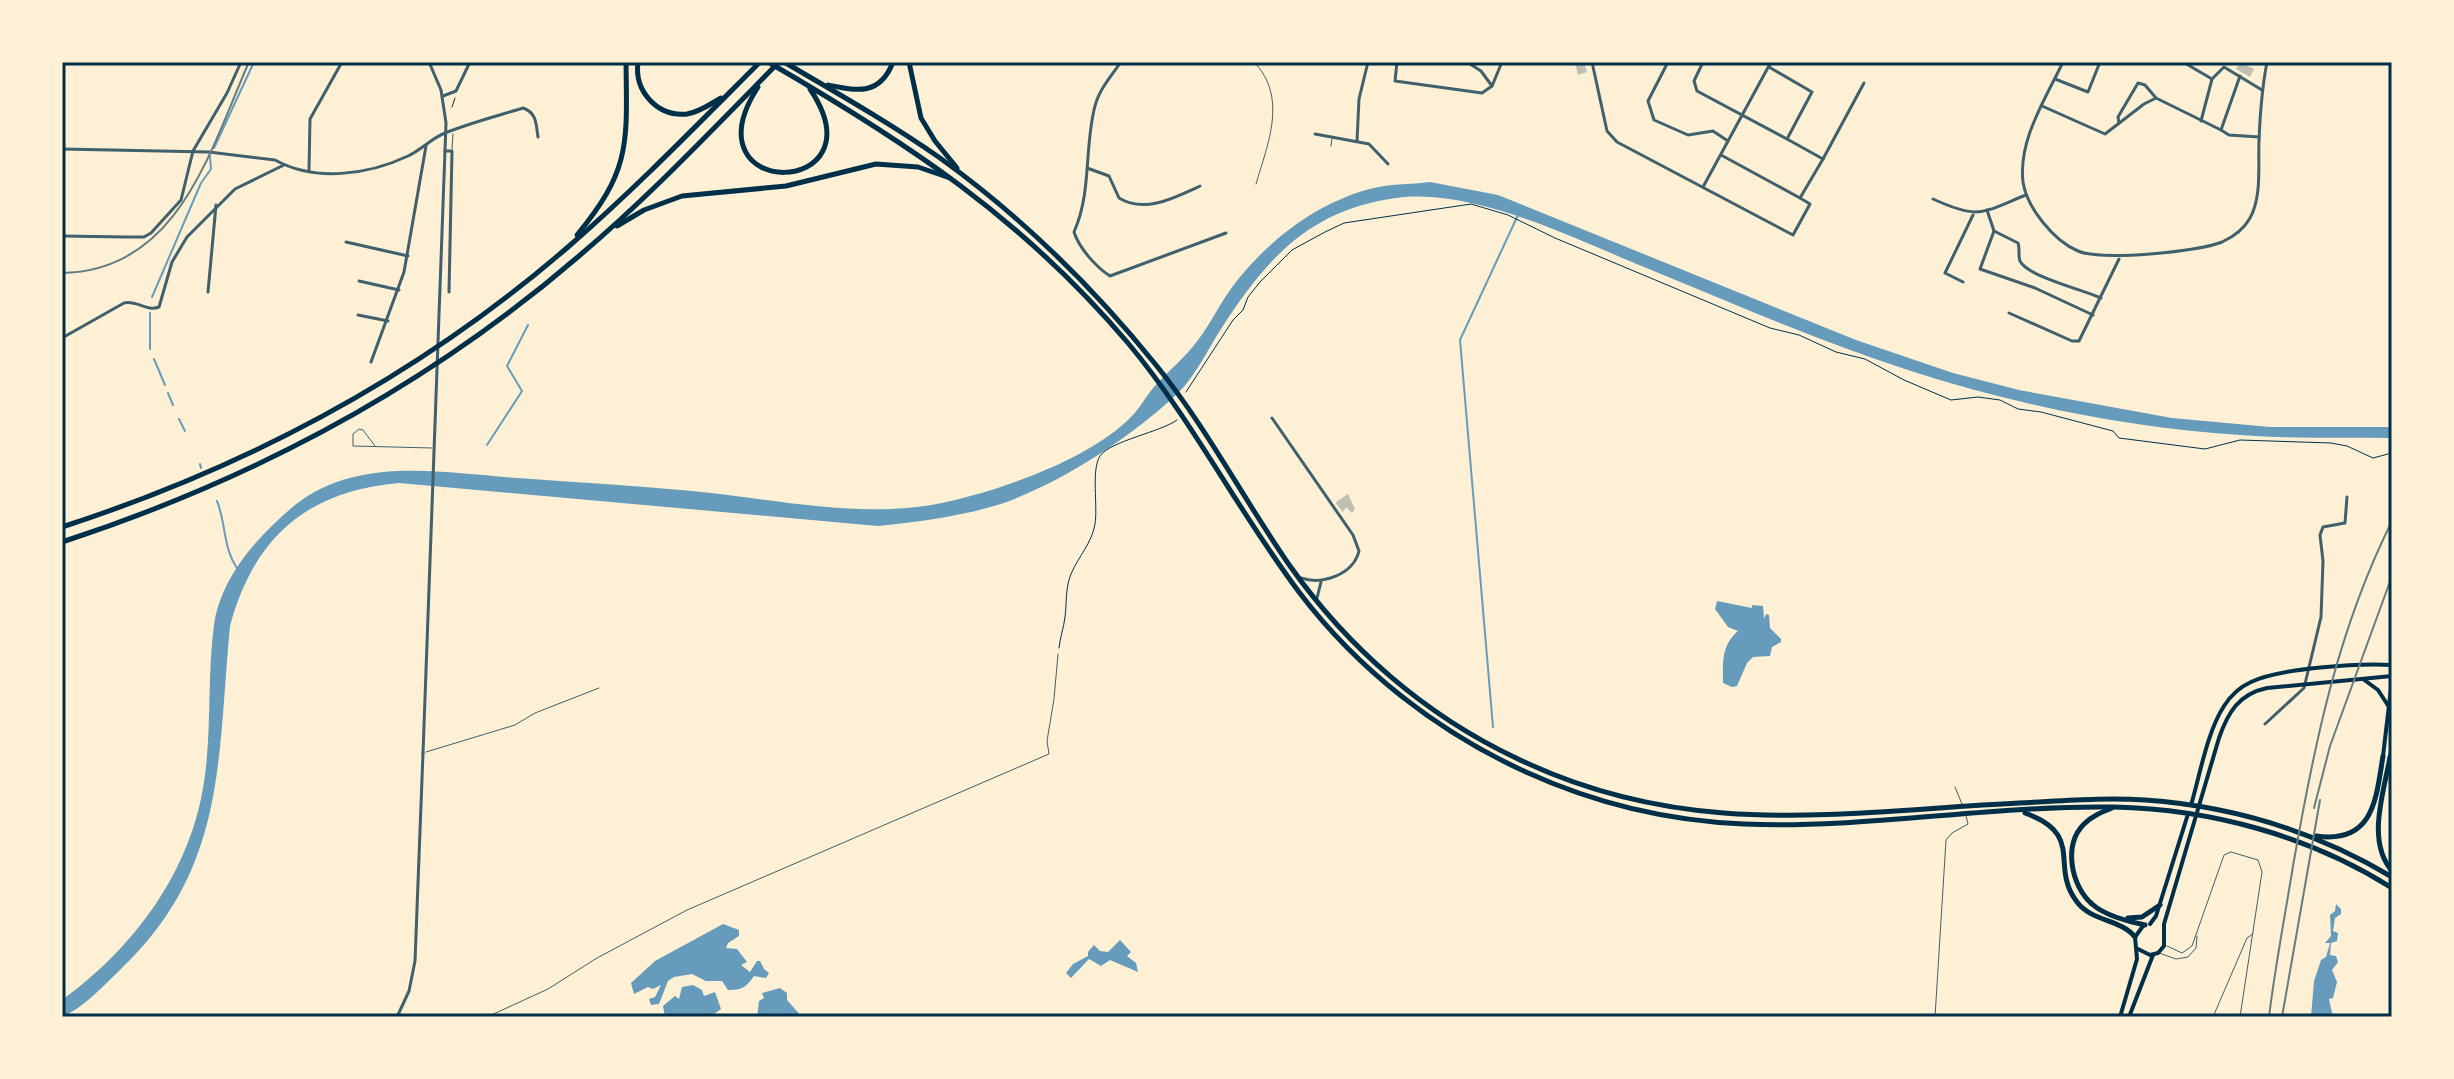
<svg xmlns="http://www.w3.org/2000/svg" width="2454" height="1079" font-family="'PT Sans Narrow',sans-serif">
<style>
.water{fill:#669bbc}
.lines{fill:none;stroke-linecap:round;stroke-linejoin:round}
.stream{stroke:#669bbc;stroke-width:2}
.building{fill:#bec0b2}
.path{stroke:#003049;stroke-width:1}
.service{stroke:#3f606c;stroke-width:1}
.minor{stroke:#3f606c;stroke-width:3}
.tertiary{stroke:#3f606c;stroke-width:3}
.primary{stroke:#003049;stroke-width:4}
.motorway{stroke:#003049;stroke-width:5}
.rail{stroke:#657d81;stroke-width:2}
.neatline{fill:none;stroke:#003049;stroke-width:3}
</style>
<rect width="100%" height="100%" fill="#fdf0d5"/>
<!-- water -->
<g class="water">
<path d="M1430,182L1498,195L1856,340L1953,373L2019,390L2172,418L2270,427H2392V438C2342,437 2291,439 2240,435C2129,428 2017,405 1911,371C1820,342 1732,303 1644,267C1573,238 1472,187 1396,198C1309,210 1266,259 1221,329C1208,349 1196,375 1179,392C1134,436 1054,488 994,506C956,517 917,522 878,526L399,483C307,491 254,537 230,626C217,761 227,869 119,971C102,987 83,1008 62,1017V1000C134,948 191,871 204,782C212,730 207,677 214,625C221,576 259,535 295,505C358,455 444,473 518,478C582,483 647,486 711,493C782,501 861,517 931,505C991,494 1089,461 1132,416C1140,408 1146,396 1154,387C1168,371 1185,358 1198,340C1211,323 1220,303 1233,286C1268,239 1325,196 1384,186C1399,184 1415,184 1430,182Z"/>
<path d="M1717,601L1752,608V605L1763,606L1764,619L1766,614L1769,615L1770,628L1781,639V642L1772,647L1770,656L1753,657L1747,663L1737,686L1732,687L1723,683C1723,662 1721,646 1738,631L1728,627L1715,609Z"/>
<polygon points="2336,904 2341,909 2341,914 2335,918 2333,931 2338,933 2337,941 2331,943 2330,955 2336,956 2338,962 2332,970 2337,982 2333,998 2329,999 2333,1017 2311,1017 2314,981 2321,960 2326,957 2330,943 2325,943 2331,936 2330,915 2335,911"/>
<path d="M723,924L739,930V936L728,943L726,948L737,949L747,962L741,965L750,972L757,961H760L764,969L769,973L766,978L754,976C746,987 743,990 728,990L722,981H706L692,974L674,977L668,981L659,1004L651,1005L649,999L655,997L661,985L653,989L648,987L634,994L631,983L655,961Z"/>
<polygon points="1120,940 1131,952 1127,956 1136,963 1138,972 1110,960 1101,966 1089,959 1071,978 1066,973 1073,964 1088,956 1088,952 1094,945 1100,951 1108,952"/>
<polygon points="693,985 702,990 704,996 715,992 721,1009 710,1017 665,1017 663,1006 675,996 679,999 682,987"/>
<polygon points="780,988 787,993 787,1000 802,1017 757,1017 759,1001 764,998 762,993"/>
</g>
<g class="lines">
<!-- stream -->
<g class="stream">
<polyline points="214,148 254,62"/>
<polyline points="152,297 201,183 211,169 210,156"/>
<polyline points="150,313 150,349"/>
<polyline points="154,359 165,385"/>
<polyline points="168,393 173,405"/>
<polyline points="179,419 185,431"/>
<polyline points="487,445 522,391 507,366 528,325"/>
<polyline points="200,464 201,468"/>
<path d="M217,501C226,523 223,548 237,568"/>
<polyline points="1493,727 1460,340 1518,215"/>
</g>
</g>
<!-- building -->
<g class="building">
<polygon points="1575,62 1584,62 1587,72 1578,75"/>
<polygon points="2240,62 2254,69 2250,77 2236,69"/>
<polygon points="1348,494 1355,509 1352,513 1346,507 1343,512 1337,505 1336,502"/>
</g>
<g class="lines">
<!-- path -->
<g class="path">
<polyline points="452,107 455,98"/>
<polyline points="1186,392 1233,320 1243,310 1248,297 1260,282 1292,250 1325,232 1344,223 1471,204 1508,215 1555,238 1770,328 1799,335 1836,352 1865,359 1904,380 1951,400 1978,397 2000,400 2018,409 2041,412 2113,431 2119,438 2205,449 2240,440 2331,443 2347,446 2373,458 2392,453"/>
<path d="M1059,648C1060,637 1064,627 1065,617C1067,602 1065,589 1071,574C1078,557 1092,543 1095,524C1098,506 1091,470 1100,456C1110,441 1161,432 1177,420"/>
</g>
<!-- service -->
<g class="service">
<path d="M1254,62C1288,97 1268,143 1256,184"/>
<polyline points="1331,146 1332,139"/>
<polyline points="452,149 453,134"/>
<polyline points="375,446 363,430 359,429 353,434 353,446 432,448"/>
<polyline points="426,752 515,725 535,713 599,688"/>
<polyline points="1955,787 1962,804"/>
<polyline points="2167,946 2182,953 2192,946 2224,855 2231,852 2258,860 2262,872 2240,1017"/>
<polyline points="2159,953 2176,959 2188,957 2196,948 2197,936"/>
<polyline points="487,1017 548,989 597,958 687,910 1049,754 1047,741 1054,699 1058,654"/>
<polyline points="1935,1017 1946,840 1952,833 1968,824 1966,816"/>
<polyline points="2213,1017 2247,938 2253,934"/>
</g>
<!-- minor -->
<g class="minor">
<path d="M1121,62C1111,76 1099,90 1095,106C1084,147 1092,192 1074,232C1079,248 1096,267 1110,276L1226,233"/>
<polyline points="1397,62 1395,81 1482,93 1492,86 1502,62"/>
<polyline points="1467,62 1481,71 1492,86"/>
<polyline points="1592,62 1607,131 1617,142 1793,235 1810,204 1800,198"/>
<polyline points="1668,62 1648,101 1654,120 1688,135 1713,131 1728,141"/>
<polyline points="1703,62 1694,81 1697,91 1787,139 1812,92 1769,67"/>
<path d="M2063,62C2046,98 2018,140 2023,182C2027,208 2054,241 2078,251C2102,261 2198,252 2222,242C2233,237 2244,229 2250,218C2262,197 2258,164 2259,141C2260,114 2262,88 2267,62"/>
<polyline points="2136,62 2143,62"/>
<polyline points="2148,62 2149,62"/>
<polyline points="2183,62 2212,79 2201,121"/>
<polyline points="2055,79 2088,92 2100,62"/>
<polyline points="2212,79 2224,67 2262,90"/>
<polyline points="443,96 456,91 470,62"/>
<polyline points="2042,106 2105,134 2144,104 2156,98 2221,130 2240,76"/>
<polyline points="2119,123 2118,117 2138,83 2145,85 2156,98"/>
<polyline points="2221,130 2229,135 2259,137"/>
<polyline points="1315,134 1369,144 1388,164"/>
<polyline points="1787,139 1823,159 1864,83"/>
<polyline points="1357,141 1359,99 1368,62"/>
<path d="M62,149L209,152L275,160C315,182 368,175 408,156C421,150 432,138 445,133C470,123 497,116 523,108C537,113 536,124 538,137"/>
<polyline points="445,151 452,151 449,292"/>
<polyline points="1721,155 1800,198 1823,159"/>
<path d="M1087,168L1109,176L1119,198C1145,214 1176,197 1200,186"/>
<polyline points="309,170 310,119 342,62"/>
<polyline points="1703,187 1771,62"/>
<path d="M1933,199C1979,220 1981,213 2026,195"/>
<polyline points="1987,210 1994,231 1980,269 2035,288 2093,315"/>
<path d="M1994,231L2018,243C2020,248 2018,257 2020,261C2028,277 2084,290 2101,298"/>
<polyline points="62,236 126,237 144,237 151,233 181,200 193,151 227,93 241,62"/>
<polyline points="346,242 408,256"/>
<polyline points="359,281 399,290"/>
<polyline points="1963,282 1945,273 1973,215"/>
<polyline points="208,292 216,205"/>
<polyline points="2009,313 2072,341 2079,341 2119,259"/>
<polyline points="358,315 388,321"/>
<path d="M62,338L124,303C137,300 147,312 159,307L172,262L187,237L235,189L284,165"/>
<polyline points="371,362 404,272 426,146"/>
<path d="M1272,418L1353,535L1359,551C1353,575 1322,585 1301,578"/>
<polyline points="1317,598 1321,582"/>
<polyline points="2265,724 2304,688 2321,617 2323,561 2320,535 2323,527 2345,523 2347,497"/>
<polyline points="397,1017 409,991 415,961 423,753"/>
</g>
<!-- tertiary -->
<polyline class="tertiary" points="423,753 446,123 441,90 429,62"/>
<!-- primary -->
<g class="primary">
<polyline points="2363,679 2378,690 2389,707"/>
<polyline points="2383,756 2392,680"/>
<polyline points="2390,757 2392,745"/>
<path d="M2191,805C2200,775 2207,732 2224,706C2231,695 2240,687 2251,682C2280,668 2360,663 2392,665"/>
<polyline points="2150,924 2156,916 2188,814"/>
<path d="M2138,949L2150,955L2158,953L2164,946V924L2219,738C2228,712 2239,694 2267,688L2392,676"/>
<polyline points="2120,1017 2137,959 2135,937 2143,926"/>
<polyline points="2129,1017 2153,955"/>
</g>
<!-- motorway -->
<g class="motorway">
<path d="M638,62C634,91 657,117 687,114C700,112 710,104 721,98"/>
<path d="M768,62C908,143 1022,218 1128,343C1193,421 1238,511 1299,592C1358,670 1438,732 1526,772C1594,803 1669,821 1744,824C1867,829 1990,805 2114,807C2211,809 2310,836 2392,888"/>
<path d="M784,62C837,93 890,123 940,158C1022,217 1093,287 1156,365C1207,428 1244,500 1290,566C1348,648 1425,715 1516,758C1687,841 1838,812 2019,803C2061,801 2103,797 2145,800C2232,806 2317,832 2392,877"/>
<polyline points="909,62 921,118 935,141 957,168"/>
<path d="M828,85C857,91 880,96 893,62"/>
<path d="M758,87C684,202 884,199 810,89"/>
<polyline points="617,226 644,210 682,196 786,186 876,164 918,167 950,178"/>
<path d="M577,235C631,170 627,143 626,62"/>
<path d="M62,527C247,467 420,375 568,247C635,189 697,125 760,62"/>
<path d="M62,542C252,480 427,387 579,256C650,196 714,128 779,62"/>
<path d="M2390,757C2384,792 2366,841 2392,871"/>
<path d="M2112,808C2102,812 2092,816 2084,824C2063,845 2071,886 2092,904C2104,915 2129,922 2145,925"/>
<path d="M2025,813C2086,835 2049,866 2077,902C2092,922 2121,919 2135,937"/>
<path d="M2316,836C2374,844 2376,799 2383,756"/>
<polyline points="2128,918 2142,917 2160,905"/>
</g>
<!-- rail -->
<g class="rail">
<path d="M62,273C179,271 210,150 249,62"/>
<polyline points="2314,808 2330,746 2392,576"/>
<path d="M2269,1017C2275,967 2285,916 2293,866C2314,746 2337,631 2392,521"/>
<polyline points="2282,1017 2320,800"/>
</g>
</g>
<!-- border -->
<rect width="2454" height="1079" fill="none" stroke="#fdf0d5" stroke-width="128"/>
<rect x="64" y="64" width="2326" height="951" class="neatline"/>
</svg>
